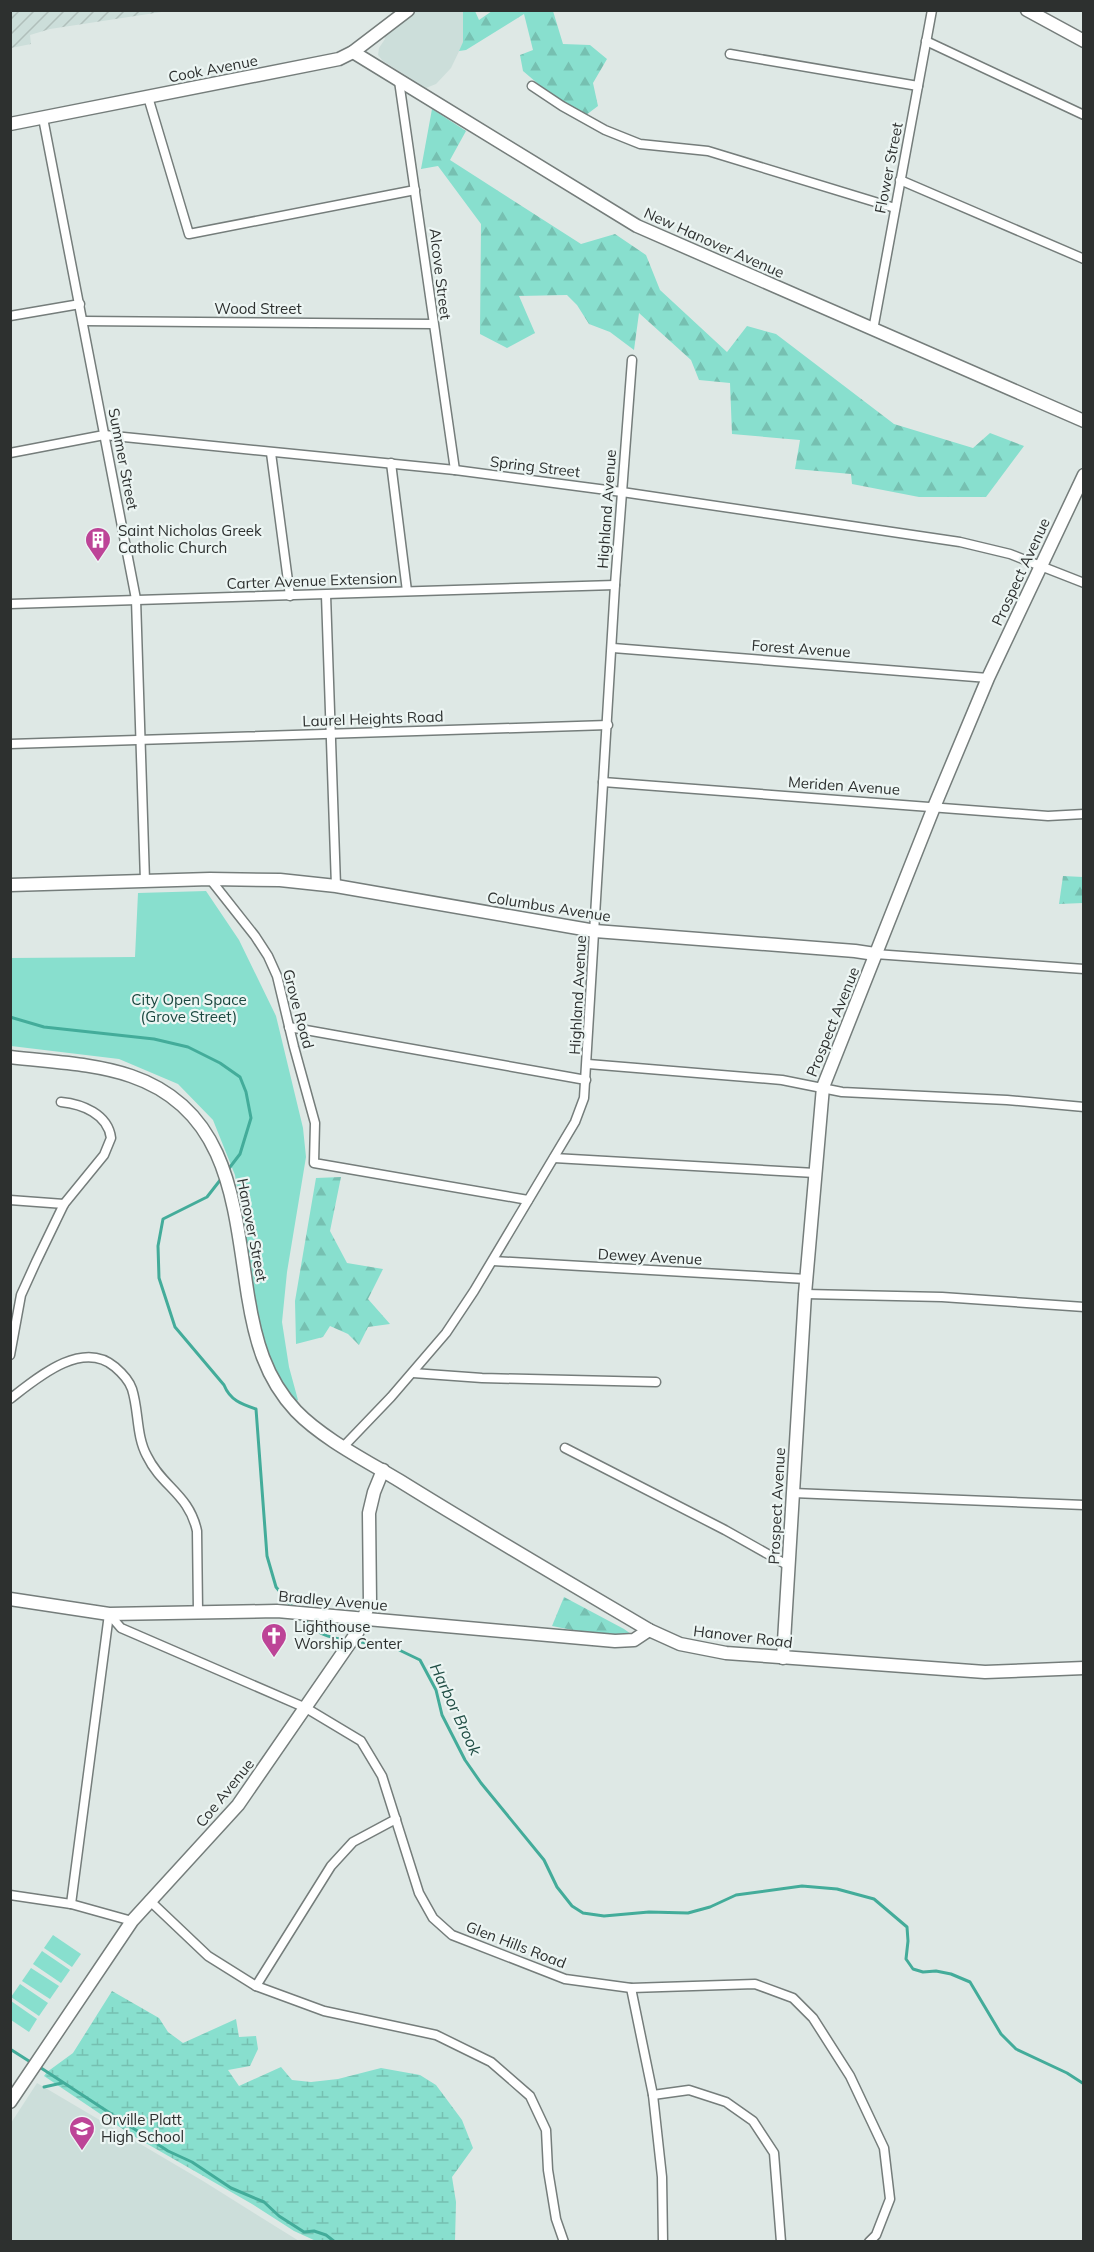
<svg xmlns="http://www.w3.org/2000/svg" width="1094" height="2252" font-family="Mulish,sans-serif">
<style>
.built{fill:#ccdeda}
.industrial{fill:url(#industrial-furrows)}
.forest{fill:url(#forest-firs)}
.wetland{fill:url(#wetland-marsh)}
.green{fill:#88dfce}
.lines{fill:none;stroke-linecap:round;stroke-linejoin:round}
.stream{stroke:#43ac9a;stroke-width:3}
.street-casing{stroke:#757d7b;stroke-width:11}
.secondary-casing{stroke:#757d7b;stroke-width:15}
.street{stroke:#fff;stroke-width:8}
.secondary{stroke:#fff;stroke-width:12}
.labels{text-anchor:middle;stroke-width:4.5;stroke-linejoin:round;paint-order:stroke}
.street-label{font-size:15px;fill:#2d302f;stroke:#ecf5f3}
.poi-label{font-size:15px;fill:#2d302f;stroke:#ecf5f3;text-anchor:start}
.park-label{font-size:15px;fill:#1a473f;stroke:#ecf5f3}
.water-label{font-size:16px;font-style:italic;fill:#204e45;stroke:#ecf5f3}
</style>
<defs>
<pattern id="industrial-furrows" width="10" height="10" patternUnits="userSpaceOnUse" patternTransform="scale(1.5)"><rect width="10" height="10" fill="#ccdeda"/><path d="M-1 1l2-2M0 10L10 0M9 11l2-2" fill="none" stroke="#b0bfbb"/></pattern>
<pattern id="forest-firs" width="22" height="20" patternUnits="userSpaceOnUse" patternTransform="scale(1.5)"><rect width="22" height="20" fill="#88dfce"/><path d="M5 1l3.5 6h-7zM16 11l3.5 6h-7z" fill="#76c0b1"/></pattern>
<pattern id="wetland-marsh" width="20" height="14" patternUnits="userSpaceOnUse" patternTransform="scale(1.5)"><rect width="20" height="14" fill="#88dfce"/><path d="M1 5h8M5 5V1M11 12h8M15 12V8" fill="none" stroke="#76c0b1"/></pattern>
</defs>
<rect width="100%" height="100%" fill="#dee8e5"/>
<!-- built -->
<g class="built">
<polygon points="416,11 463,11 464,17 463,43 451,68 436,84 426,88 383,61 378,55 379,48 385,39 384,36"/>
<polygon points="37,2083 203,2181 299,2241 11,2241 11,2123"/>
</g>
<!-- industrial -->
<polygon class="industrial" points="10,11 11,10 168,11 50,29 30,35 31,44 11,48"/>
<!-- forest -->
<g class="forest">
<polygon points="463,11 475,11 479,20 492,11 553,11 563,44 590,45 607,59 593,83 598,106 586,115 550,94 523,71 520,55 533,50 524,14 466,50 459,51 463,42"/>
<polygon points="432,109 466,131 450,160 581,244 615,234 646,255 660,290 727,352 747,326 776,334 894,424 973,448 990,433 1024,446 986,497 919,497 852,484 851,474 795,469 800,440 732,434 730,383 699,380 691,360 639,313 634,350 610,332 589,324 577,305 567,295 519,296 535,333 507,348 480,334 481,224 438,166 421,169"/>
<polygon points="1063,876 1083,877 1083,903 1059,904"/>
<polygon points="341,1177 330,1231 347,1263 383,1269 368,1299 390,1324 368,1327 359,1345 348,1334 330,1326 323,1337 296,1344 295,1301 316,1178"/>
<polygon points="564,1597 624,1629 631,1634 593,1634 552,1626"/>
</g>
<!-- wetland -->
<polygon class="wetland" points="112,1991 159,2018 168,2032 183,2043 236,2019 239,2037 256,2036 258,2049 250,2066 228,2070 239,2086 281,2067 292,2080 311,2082 338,2079 381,2068 420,2075 436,2085 462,2120 473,2148 452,2177 456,2202 455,2241 316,2241 294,2231 252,2204 130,2134 44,2076 47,2072 73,2053"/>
<!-- green -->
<g class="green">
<polygon points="206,891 239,940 276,1016 303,1128 306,1157 287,1272 282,1322 289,1367 298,1400 293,1404 275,1377 261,1342 235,1175 213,1120 178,1084 119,1059 11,1046 11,958 135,957 138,893"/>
<polygon points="53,1935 81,1954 72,1967 44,1948"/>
<polygon points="42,1951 70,1970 61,1983 33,1964"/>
<polygon points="31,1968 59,1986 50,1999 22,1981"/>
<polygon points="20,1984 48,2003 39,2016 11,1997"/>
<polygon points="11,2001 37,2019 29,2032 11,2020"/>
</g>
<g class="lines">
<!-- stream -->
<g class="stream">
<polyline points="10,1017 44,1027 154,1039 188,1047 220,1063 240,1077 246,1092 251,1118 240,1154 227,1171"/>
<path d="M221,1179L207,1197L163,1219L158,1246L159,1278L175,1327L224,1385C230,1400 241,1404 256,1409L267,1556L276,1587L294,1609"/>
<path d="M303,1618C316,1634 328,1638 349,1640"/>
<polyline points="355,1641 395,1648 420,1660 436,1690 442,1715 465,1760 481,1783 544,1860 557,1887 572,1906 583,1913 604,1916 649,1912 688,1913 710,1907 736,1895 802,1886 837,1889 874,1899 907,1927 908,1941 906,1959 913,1969 923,1972 936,1971 951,1974 970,1982 1001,2034 1016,2049 1067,2073 1084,2084"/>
<polyline points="10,2049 32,2063"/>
<polyline points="38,2066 168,2151 192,2162 231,2188 264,2202 279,2216 304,2232 314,2231 326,2235 335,2242"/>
<polyline points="44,2087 62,2083"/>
</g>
<defs>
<g id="street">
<polyline points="926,41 1084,115"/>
<polyline points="730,54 918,86"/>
<polyline points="399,81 455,470"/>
<polyline points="532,86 562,106 605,130 640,144 708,151 895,208"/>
<polyline points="148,97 189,234 415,190"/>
<polyline points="43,118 136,599 145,881"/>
<polyline points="900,180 1084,259"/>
<polyline points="10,316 80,304"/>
<polyline points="83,321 433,324"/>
<polyline points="873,330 932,10"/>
<polyline points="10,453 104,435 455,470 622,492 960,542 1010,554 1084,583"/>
<polyline points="271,453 290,596"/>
<polyline points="391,463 407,591"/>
<polyline points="326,595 336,886"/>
<polyline points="10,604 615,585"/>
<polyline points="613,648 988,678"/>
<polyline points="10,744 608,725"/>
<polyline points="603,782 1048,816 1084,814"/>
<polyline points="210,879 255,936 268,956 277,976 294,1047 315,1123 314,1163 528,1200"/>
<polyline points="875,954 1084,969"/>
<polyline points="289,1027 586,1080"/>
<polyline points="588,1064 782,1080 842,1092 1007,1100 1084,1107"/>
<polyline points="554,1158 815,1173"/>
<polyline points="10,1200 64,1204"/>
<polyline points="493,1261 807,1279"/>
<polyline points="805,1294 942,1297 1084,1307"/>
<path d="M10,1355L21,1295L36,1262L64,1204L104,1155L111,1138C108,1114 82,1104 61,1102"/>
<polyline points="413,1373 482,1378 656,1382"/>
<path d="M10,1399C37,1378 82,1339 115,1367C122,1373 129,1380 132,1389C139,1411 136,1436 147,1456C162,1487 189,1494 197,1531L198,1611"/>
<polyline points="344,1446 391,1397 446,1333 474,1291 575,1122 584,1098 615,585 632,360"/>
<polyline points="565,1448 725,1530 789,1566"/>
<polyline points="793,1493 1084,1505"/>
<polyline points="109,1614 121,1628 306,1708 361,1741 382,1776 419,1893 433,1918 452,1935 565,1979 631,1988 755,1984 793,1998 813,2018 850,2076 884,2148 890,2199 876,2235 869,2242"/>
<polyline points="10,1895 71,1904 132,1921"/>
<polyline points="149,1900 208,1956 256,1986 324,2011 436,2035 491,2062 530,2096 546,2130 548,2170 556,2219 564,2242"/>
<polyline points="71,1904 109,1614"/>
<polyline points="256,1986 331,1866 353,1842 396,1819"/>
<polyline points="631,1988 653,2095 662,2177 663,2242"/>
<polyline points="653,2095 689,2090 726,2102 753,2121 774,2153 781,2242"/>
</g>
<g id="secondary">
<polyline points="1027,10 1084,41"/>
<polyline points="353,52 637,226 1084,421"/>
<polyline points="10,124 339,59 353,52 408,10"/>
<polyline points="10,885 210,879 280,880 336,886 595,931 855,951 875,954"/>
<path d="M10,1057C50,1062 93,1063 131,1076C231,1110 234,1208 248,1296C255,1339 265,1378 296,1411C323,1439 367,1461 400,1481C482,1532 566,1581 649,1630L680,1644L726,1653L985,1672L1084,1668"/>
<polyline points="10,1599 109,1614 277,1611 615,1641 634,1640 649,1630"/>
<polyline points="783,1658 805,1294 823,1087 934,807 988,678 1084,475"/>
<polyline points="10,2102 132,1921 238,1805 358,1631 370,1602 369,1513 374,1492 383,1470"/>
</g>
</defs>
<!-- street casing -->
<use href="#street" class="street-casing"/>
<!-- secondary casing -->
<use href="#secondary" class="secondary-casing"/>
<!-- street -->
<use href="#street" class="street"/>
<!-- secondary -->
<use href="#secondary" class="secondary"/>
</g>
<!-- icons -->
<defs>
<symbol id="building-pin" viewBox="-11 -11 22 30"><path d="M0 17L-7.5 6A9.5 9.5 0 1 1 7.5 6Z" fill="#bd4497" stroke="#ecf5f3"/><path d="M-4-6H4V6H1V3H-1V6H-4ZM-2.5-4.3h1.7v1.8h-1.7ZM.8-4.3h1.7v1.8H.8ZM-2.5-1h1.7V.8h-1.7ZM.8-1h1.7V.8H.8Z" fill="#fff"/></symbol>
<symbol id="church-pin" viewBox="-11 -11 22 30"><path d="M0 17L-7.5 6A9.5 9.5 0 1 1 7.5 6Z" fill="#bd4497" stroke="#ecf5f3"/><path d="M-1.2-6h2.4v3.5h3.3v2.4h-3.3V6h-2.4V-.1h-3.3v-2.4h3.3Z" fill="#fff"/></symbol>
<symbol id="school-pin" viewBox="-11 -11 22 30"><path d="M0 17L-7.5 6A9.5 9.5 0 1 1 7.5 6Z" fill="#bd4497" stroke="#ecf5f3"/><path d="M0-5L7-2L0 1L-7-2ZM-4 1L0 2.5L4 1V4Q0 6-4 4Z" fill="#fff"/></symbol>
</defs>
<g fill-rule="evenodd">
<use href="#building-pin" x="83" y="525" width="30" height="40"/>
<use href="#church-pin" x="259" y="1621" width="30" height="40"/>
<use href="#school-pin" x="67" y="2114" width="30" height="40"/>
</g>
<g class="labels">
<!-- street labels -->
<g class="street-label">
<text transform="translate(213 69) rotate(-11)" y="5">Cook Avenue</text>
<text transform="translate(889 168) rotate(-79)" y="5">Flower Street</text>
<text transform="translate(714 243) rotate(24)" y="5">New Hanover Avenue</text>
<text transform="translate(440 274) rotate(83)" y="5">Alcove Street</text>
<text x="258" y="314">Wood Street</text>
<text transform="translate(123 459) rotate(79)" y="5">Summer Street</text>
<text transform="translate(535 467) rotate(7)" y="5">Spring Street</text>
<text transform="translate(607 509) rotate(-86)" y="5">Highland Avenue</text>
<text transform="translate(1021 572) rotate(-65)" y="5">Prospect Avenue</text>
<text transform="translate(312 581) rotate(-2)" y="5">Carter Avenue Extension</text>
<text transform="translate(801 649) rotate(4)" y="5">Forest Avenue</text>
<text transform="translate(373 719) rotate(-2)" y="5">Laurel Heights Road</text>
<text transform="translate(844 786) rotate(4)" y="5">Meriden Avenue</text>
<text transform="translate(549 907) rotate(9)" y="5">Columbus Avenue</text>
<text transform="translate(578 995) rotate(-87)" y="5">Highland Avenue</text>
<text transform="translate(298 1009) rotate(75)" y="5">Grove Road</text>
<text transform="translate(833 1022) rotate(-68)" y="5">Prospect Avenue</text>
<text transform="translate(252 1230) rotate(79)" y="5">Hanover Street</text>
<text transform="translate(650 1257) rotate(3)" y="5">Dewey Avenue</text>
<text transform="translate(777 1506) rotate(-87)" y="5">Prospect Avenue</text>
<text transform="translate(333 1601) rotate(5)" y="5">Bradley Avenue</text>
<text transform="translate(743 1637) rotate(7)" y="5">Hanover Road</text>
<text transform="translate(225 1793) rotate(-51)" y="5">Coe Avenue</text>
<text transform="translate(516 1945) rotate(21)" y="5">Glen Hills Road</text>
</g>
<!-- poi labels -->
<g class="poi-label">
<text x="118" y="536">Saint Nicholas Greek<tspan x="118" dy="17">Catholic Church</tspan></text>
<text x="294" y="1632">Lighthouse<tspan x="294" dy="17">Worship Center</tspan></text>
<text x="101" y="2125">Orville Platt<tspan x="101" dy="17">High School</tspan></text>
</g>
<!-- park labels -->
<g class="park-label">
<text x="189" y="1005">City Open Space<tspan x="189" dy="17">(Grove Street)</tspan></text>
</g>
<!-- water labels -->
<g class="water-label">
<text transform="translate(456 1709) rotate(65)" y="6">Harbor Brook</text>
</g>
</g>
<!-- border -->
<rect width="1094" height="2252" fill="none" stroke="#2d302f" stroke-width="24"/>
</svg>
